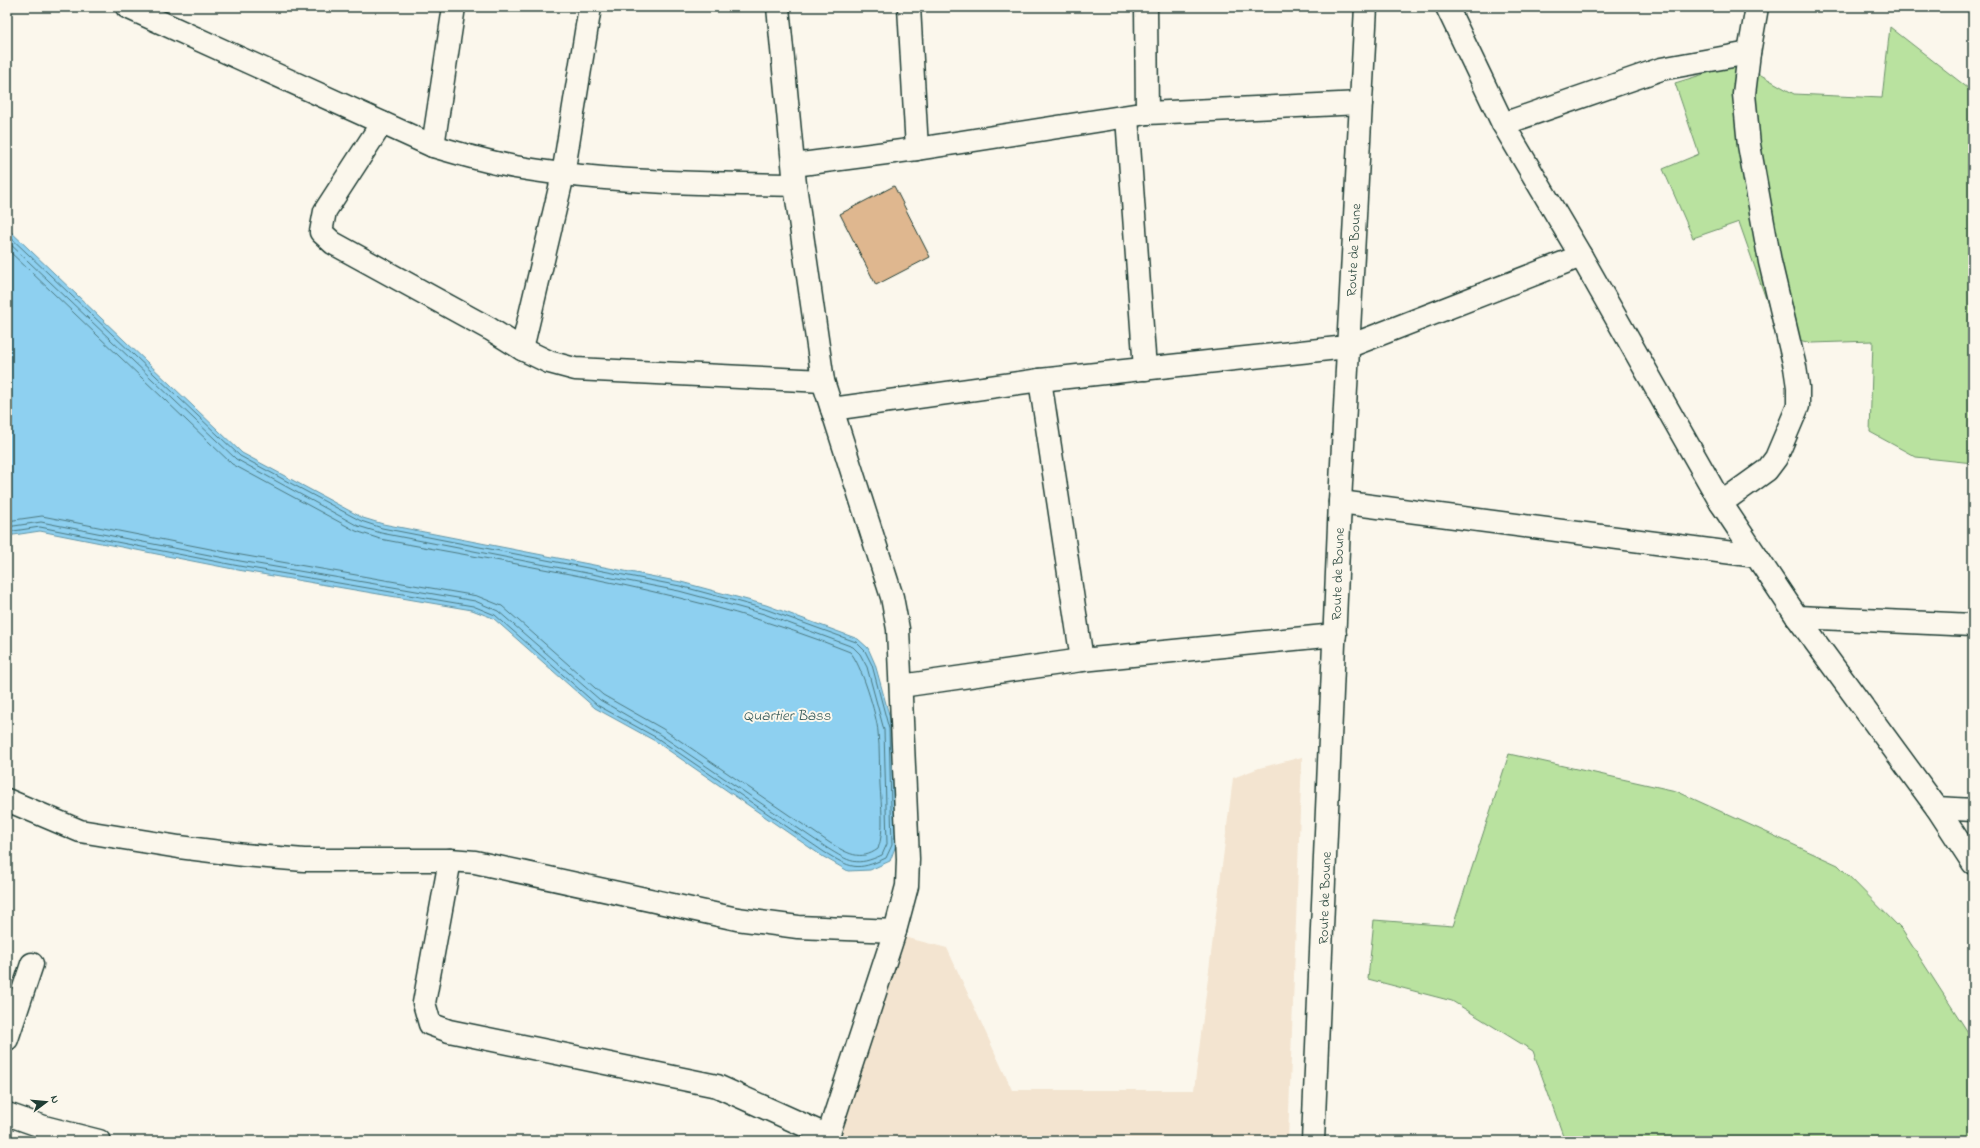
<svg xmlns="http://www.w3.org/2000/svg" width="1980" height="1148" font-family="'Indie Flower',sans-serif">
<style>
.built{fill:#f3e4d0}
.green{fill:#b9e29f;stroke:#6c906a}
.water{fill:#8ed0f0;stroke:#6295a5}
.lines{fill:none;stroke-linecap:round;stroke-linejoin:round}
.shore{stroke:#4b787f;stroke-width:1}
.building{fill:#dfb78f;stroke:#1f3d34}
.street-casing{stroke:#1f3d34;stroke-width:25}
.secondary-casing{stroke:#1f3d34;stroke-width:25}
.street{stroke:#fbf7ec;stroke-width:22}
.secondary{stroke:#fbf7ec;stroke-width:22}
.labels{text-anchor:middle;stroke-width:4;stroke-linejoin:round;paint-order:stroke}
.street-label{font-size:14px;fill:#1f3d34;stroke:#fbf7ec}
.water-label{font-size:15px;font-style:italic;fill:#355a5a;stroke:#fbf7ec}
</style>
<rect width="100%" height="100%" fill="#fbf7ec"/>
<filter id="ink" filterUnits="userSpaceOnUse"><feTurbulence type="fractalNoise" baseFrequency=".025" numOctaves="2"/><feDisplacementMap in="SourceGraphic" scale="8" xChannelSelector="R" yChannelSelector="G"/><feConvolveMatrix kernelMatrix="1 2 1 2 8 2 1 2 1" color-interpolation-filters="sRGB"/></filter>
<g filter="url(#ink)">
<!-- built -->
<polygon class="built" points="1302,757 1288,1141 827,1141 896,935 947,948 1012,1090 1194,1090 1233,778 1259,768"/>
<!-- green -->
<g class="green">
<polygon points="1890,27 1973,92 1973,463 1916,457 1870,432 1873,341 1812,343 1779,336 1739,222 1693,238 1663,169 1699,154 1675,83 1740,63 1794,94 1882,98"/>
<polygon points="1509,754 1676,791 1838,865 1902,930 1973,1040 1973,1141 1565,1141 1533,1051 1452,1001 1368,979 1374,920 1453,926"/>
</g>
<!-- water -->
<polygon class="water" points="7,228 242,453 363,518 383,524 681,582 766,605 858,639 868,648 875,664 893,729 896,845 890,861 870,870 848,871 822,856 655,741 595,708 493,618 472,610 238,570 40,531 7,536"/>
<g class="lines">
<!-- shore -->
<g class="shore">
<path d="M7,234L240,456L361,521L382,528L680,586L765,609L856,642L865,651L872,665L889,729L892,845L886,858C856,872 851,868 824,852L657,738L597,705L495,615L473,606L239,566L40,527L7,532"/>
<path d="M7,241L236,459L358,526L381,533L679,591L764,614L853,647L860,654L867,667L884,730L887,844L882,855C856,867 850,862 827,848L659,734L600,700L498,611L475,601L240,561L41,522L7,527"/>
<path d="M7,249L232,464L356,531L380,539C538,569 700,591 850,652C861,663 877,716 878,732C880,749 879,767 880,785C881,804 885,830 878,849C860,862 847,853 830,843L663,729L603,695L502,606L477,596L241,555L42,516L7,521"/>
</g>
</g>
<!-- building -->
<polygon class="building" points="894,186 930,257 876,285 840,214"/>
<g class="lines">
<defs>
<g id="street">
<path d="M127,7L433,146C460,154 487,162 515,167C607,183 702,183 795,185"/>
<polyline points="778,7 795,185 823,381 892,597 898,629 908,859 907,886 895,931 828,1136 825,1141"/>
<polyline points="909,7 917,149"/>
<polyline points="1146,7 1147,113"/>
<polyline points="1447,7 1503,124 1581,256 1721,503 1797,617 1937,808 1973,863"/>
<polyline points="1127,117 1145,369"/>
<polyline points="382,123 325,211 321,232 333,243 490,329 522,349 549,362 575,369 823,381"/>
<polyline points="1503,124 1661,69 1749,53"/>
<polyline points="433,146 454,7"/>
<polyline points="794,165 917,149 1147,113 1361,103"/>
<polyline points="522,349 563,175 590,7"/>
<polyline points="1040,380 1082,660"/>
<polyline points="832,409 1040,380 1347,347 1581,256"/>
<polyline points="1340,502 1756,556"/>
<polyline points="1721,503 1767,470 1776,458 1798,406 1798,387 1795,367 1770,262 1749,145 1744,94 1749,53 1757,7"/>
<polyline points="1797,617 1973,625"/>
<polyline points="901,686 1082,660 1335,635"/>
<polyline points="7,800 80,831 179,847 244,855 304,860 450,860 475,862 737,919 798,927 895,931"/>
<polyline points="1937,808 1973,810"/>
<polyline points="450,860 424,1003 430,1024 449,1031 717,1086 828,1136"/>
<polyline points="7,1039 32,964"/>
<polyline points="7,1114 44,1127 99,1141"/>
</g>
<polyline id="secondary" points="1313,1141 1340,502 1366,7"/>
</defs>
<!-- street casing -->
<use href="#street" class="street-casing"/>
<!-- secondary casing -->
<use href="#secondary" class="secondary-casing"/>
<!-- street -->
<use href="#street" class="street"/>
<!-- secondary -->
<use href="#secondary" class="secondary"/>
</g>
</g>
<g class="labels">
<!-- street labels -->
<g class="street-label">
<text transform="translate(1353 250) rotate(-87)" y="5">Route de Boune</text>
<text transform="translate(1337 574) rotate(-88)" y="5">Route de Boune</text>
<text transform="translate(1324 898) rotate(-88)" y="5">Route de Boune</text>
</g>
<!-- water labels -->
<g class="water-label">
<text x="787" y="720">Quartier Bass</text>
</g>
</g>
<!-- margin -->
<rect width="1980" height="1148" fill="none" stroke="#fbf7ec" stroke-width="24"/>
<rect x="12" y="12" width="1956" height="1124" fill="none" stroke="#1f3d34" stroke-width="1.5" filter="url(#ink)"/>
<!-- north arrow -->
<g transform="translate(46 1102) rotate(74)" stroke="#fbf7ec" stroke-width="3" paint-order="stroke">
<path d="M0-3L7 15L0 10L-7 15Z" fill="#1f3d34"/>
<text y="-6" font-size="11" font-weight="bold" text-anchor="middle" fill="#1f3d34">N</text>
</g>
</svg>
